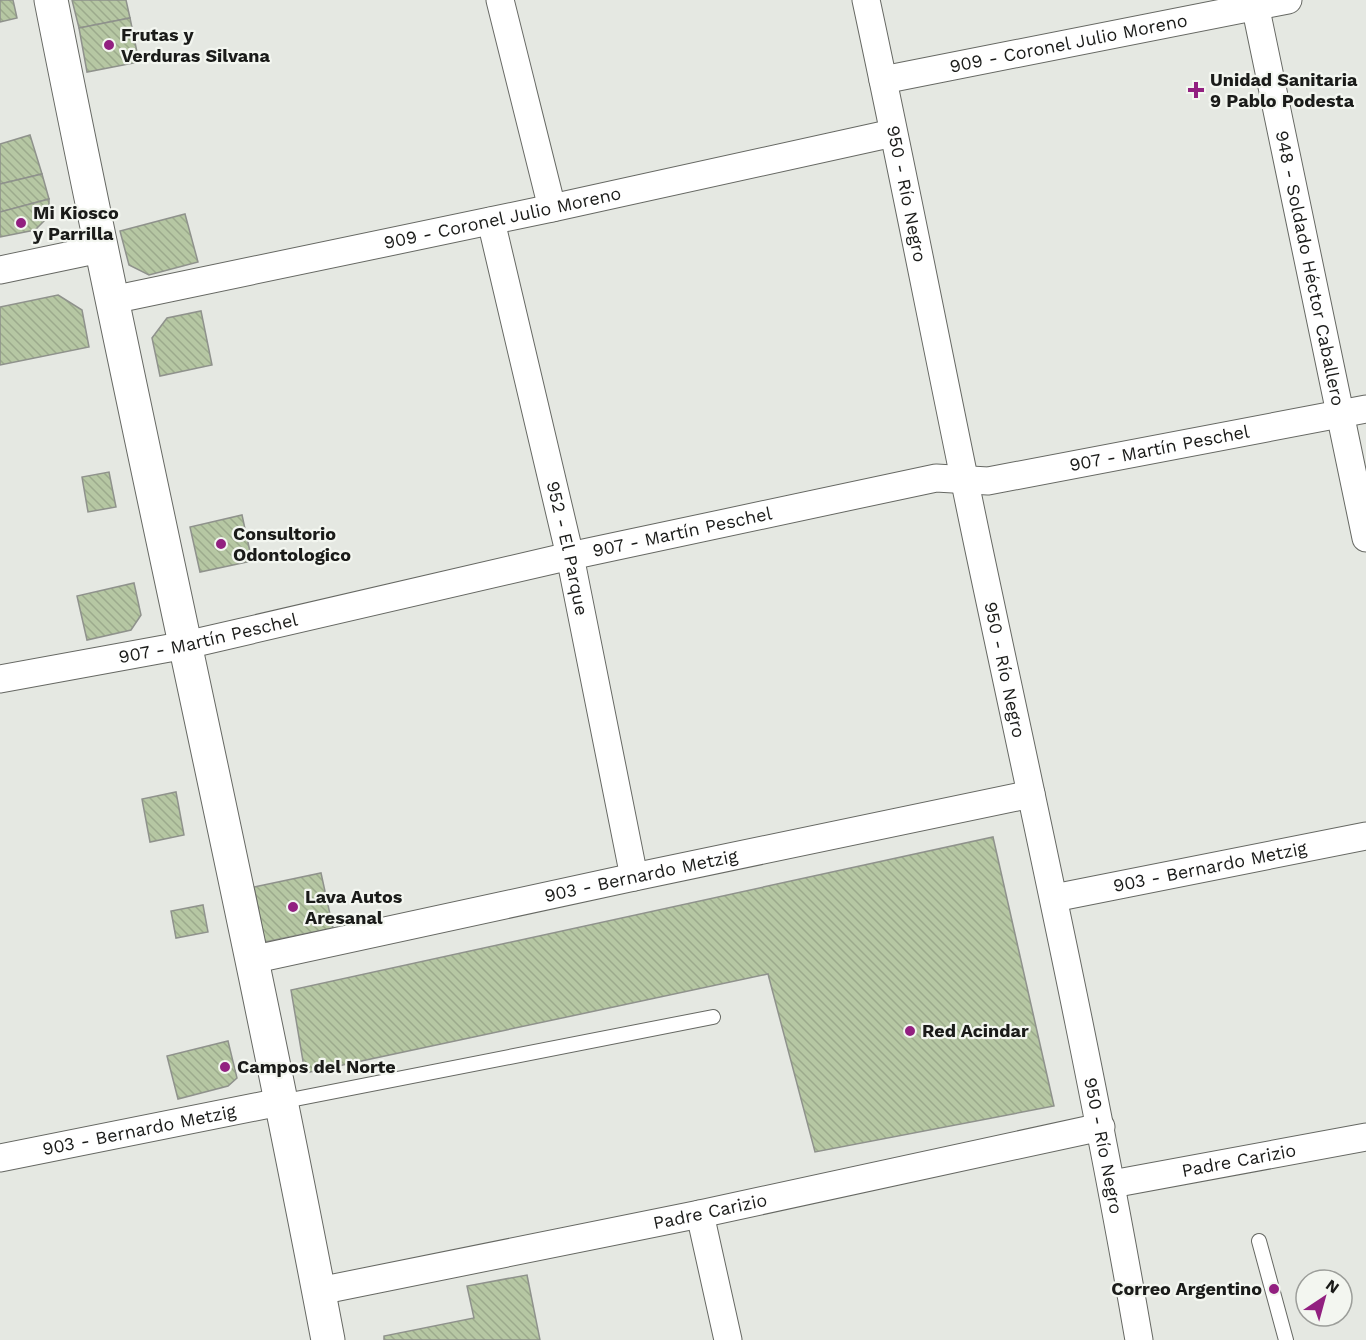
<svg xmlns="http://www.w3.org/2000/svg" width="1366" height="1340" font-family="'Work Sans',sans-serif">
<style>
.building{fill:url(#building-back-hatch);stroke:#8f928c;stroke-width:1.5}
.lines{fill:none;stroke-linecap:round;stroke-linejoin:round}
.lane-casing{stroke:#666863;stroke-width:16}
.street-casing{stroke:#666863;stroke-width:29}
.secondary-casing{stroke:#666863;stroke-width:35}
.lane{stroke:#fff;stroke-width:14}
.street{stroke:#fff;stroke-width:27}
.secondary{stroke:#fff;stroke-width:33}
.poi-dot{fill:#922080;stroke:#f3f6f0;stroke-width:2}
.labels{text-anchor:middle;stroke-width:4.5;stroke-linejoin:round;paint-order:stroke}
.poi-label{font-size:18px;font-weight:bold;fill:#1a1b19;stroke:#f3f6f0;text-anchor:start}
.street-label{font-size:18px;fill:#1a1b19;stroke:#f3f6f0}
</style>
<defs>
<pattern id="building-back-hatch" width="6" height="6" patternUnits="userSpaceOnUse" patternTransform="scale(1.5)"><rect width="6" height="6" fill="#b6c7a3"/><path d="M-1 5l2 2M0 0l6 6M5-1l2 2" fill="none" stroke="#9caa8c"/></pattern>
</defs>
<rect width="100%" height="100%" fill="#e5e8e2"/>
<!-- building -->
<g class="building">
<polygon points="0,0 13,0 17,18 0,22"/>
<polygon points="72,0 126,0 130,18 79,28"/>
<polygon points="130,18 139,62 87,72 79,28"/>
<polygon points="30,135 42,174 0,184 0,144"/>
<polygon points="42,174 49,199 0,212 0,184"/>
<polygon points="49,199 49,216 35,230 0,237 0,212"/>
<polygon points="185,214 198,262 149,275 129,265 120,231"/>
<polygon points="58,295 82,310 89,347 0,365 0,307"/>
<polygon points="201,311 212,365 160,376 152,338 167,318"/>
<polygon points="109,472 116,507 88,512 82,477"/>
<polygon points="242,515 252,561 200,572 190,527"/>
<polygon points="134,583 141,615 131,630 87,640 77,596"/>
<polygon points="176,792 184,835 150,842 142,799"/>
<polygon points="993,837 1054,1106 815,1152 768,974 305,1073 291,990"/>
<polygon points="321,873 333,928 265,942 254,887"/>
<polygon points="203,905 208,932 176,938 171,911"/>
<polygon points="228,1041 237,1078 228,1086 178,1099 167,1056"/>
<polygon points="527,1275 540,1340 384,1340 384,1336 474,1318 467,1286"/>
</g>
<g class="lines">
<defs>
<g id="lane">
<polyline points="280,1102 713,1017"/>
<polyline points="1259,1241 1286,1340"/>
</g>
<g id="street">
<polyline points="500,0 552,208"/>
<path id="s1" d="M866,0C905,181 940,364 978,545C1034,810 1093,1073 1139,1340"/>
<path id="s2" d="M1254,0L1366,538"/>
<path id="s3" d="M883,80L1288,0"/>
<path id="s4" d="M491,221L570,556L634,877"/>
<polyline points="0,270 100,249"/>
<path id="s5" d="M112,300L552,208L893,133"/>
<path id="s6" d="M0,679L186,645L570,556L936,478L988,481L1366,409"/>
<path id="s7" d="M1054,898L1366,836"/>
<path id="s8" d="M251,960L634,877L1031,794"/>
<path id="s9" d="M0,1158L280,1102"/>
<path id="s10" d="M1112,1184L1366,1137"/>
<polyline points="700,1214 728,1340"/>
<path id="s11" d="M319,1291L700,1214L1101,1127"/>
</g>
<path id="secondary" d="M51,0C139,448 243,892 328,1340"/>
</defs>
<!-- lane casing -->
<use href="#lane" class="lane-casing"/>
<!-- street casing -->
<use href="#street" class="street-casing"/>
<!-- secondary casing -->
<use href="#secondary" class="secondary-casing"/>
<!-- lane -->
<use href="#lane" class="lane"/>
<!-- street -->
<use href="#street" class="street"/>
<!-- secondary -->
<use href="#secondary" class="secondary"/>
</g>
<!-- markers -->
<g class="poi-dot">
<circle cx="109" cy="45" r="6"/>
<path d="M1193 81h6v6h6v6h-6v6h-6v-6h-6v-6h6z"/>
<circle cx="21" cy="223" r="6"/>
<circle cx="221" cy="544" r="6"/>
<circle cx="293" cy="907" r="6"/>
<circle cx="910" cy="1031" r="6"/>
<circle cx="225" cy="1067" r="6"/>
<circle cx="1274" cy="1289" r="6"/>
</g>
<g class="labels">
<!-- poi labels -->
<g class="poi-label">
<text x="121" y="41">Frutas y<tspan x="121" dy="21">Verduras Silvana</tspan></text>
<text x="1210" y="86">Unidad Sanitaria<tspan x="1210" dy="21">9 Pablo Podesta</tspan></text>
<text x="33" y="219">Mi Kiosco<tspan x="33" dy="21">y Parrilla</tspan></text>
<text x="233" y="540">Consultorio<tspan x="233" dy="21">Odontologico</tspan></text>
<text x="305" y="903">Lava Autos<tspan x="305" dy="21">Aresanal</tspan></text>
<text x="922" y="1037">Red Acindar</text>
<text x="237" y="1073">Campos del Norte</text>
<text x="1262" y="1295" text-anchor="end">Correo Argentino</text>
</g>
<!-- street labels -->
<g class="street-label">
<text dy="6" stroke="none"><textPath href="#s3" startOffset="189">909 - Coronel Julio Moreno</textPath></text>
<text dy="6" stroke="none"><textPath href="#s1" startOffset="198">950 - Río Negro</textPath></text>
<text dy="6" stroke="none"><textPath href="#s5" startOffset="399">909 - Coronel Julio Moreno</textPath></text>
<text dy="6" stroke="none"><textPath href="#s2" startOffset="274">948 - Soldado Héctor Caballero</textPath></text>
<text dy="6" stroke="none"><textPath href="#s6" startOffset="1184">907 - Martín Peschel</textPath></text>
<text dy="6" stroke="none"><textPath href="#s6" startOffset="698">907 - Martín Peschel</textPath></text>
<text dy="6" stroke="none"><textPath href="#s4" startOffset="336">952 - El Parque</textPath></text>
<text dy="6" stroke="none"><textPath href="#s6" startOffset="212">907 - Martín Peschel</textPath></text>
<text dy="6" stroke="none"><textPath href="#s1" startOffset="684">950 - Río Negro</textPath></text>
<text dy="6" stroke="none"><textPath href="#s7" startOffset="159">903 - Bernardo Metzig</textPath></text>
<text dy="6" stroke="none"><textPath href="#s8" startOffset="399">903 - Bernardo Metzig</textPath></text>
<text dy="6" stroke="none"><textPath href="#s9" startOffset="142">903 - Bernardo Metzig</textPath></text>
<text dy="6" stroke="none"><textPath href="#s1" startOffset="1170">950 - Río Negro</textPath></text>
<text dy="6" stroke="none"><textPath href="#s10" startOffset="129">Padre Carizio</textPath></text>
<text dy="6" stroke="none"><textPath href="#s11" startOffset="399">Padre Carizio</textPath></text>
</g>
</g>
<!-- north arrow -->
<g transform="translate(1324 1298) rotate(36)"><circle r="28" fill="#f3f6f0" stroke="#9c9e9a" stroke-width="1.5"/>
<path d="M0-4.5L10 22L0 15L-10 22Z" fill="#922080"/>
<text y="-9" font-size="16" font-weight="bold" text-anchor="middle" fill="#1a1b19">N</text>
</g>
</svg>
